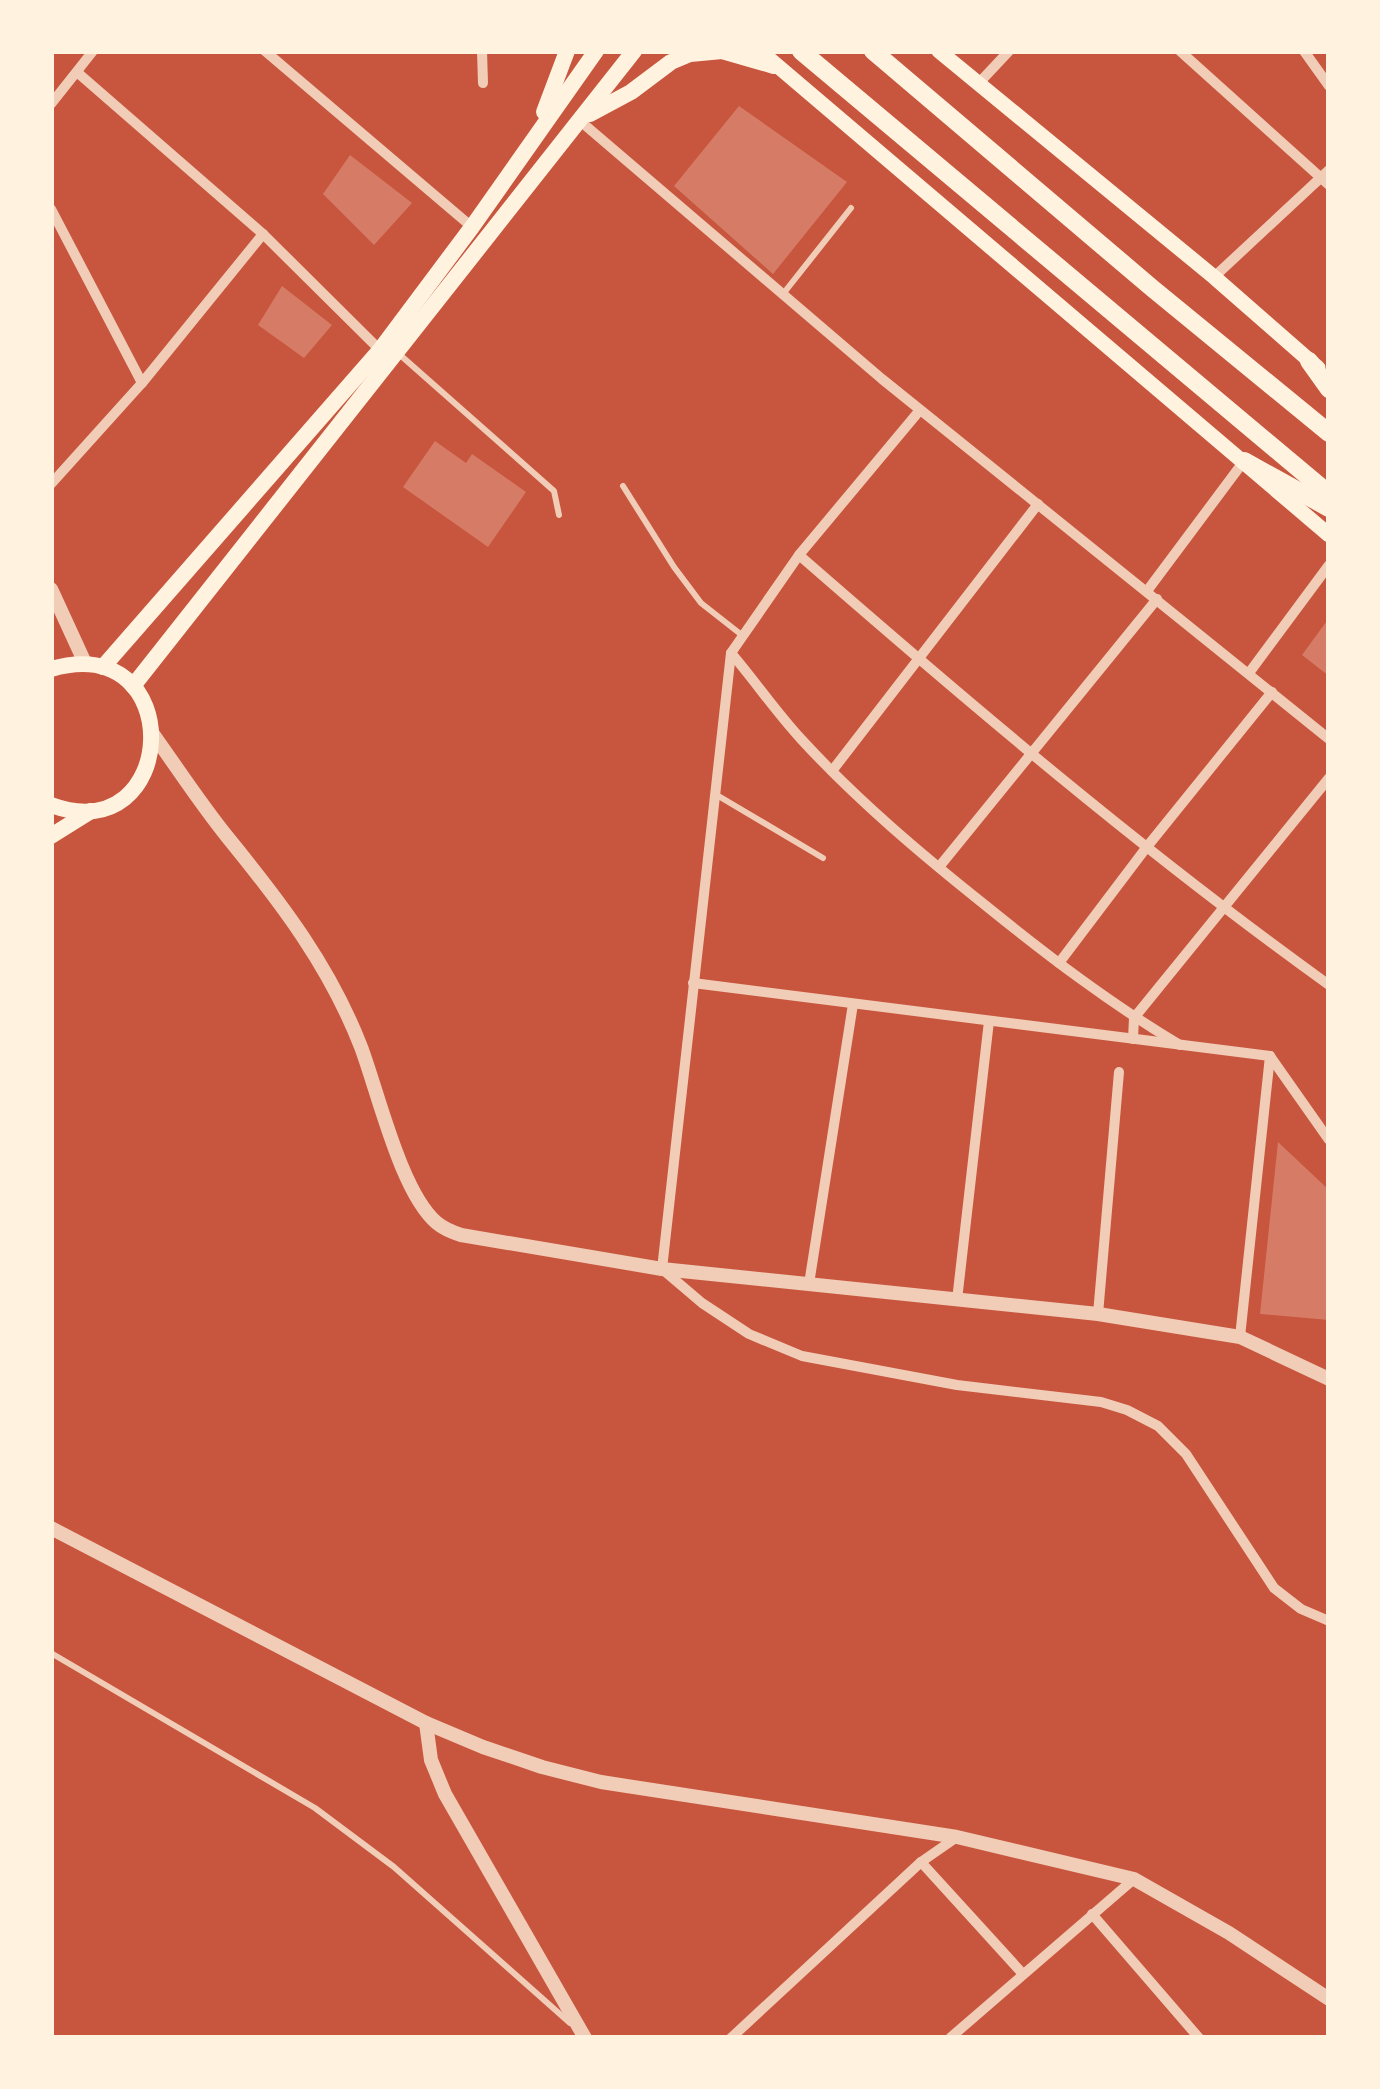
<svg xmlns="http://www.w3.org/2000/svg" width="1380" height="2089" font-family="'Roboto Serif',serif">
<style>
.building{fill:#d67c66}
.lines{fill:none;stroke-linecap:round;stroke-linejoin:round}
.service{stroke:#f1ccb7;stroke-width:6}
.minor{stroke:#f1ccb7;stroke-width:10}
.tertiary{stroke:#f1ccb7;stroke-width:14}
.secondary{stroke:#fff3e0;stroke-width:15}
.primary{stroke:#fff3e0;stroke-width:16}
.trunk{stroke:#fff3e0;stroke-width:18}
</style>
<rect width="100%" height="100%" fill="#c8553d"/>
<!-- building -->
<g class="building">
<polygon points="739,106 847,182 773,274 674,186"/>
<polygon points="350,155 412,203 374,245 323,194"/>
<polygon points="282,286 332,325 304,358 258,325"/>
<polygon points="435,441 466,463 472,454 526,492 488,547 403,487"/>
<polygon points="1329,618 1329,676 1302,655"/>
<polygon points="1278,1142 1329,1190 1329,1320 1260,1314"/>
</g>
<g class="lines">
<!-- service -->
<g class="service">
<polyline points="783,294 851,208"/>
<polyline points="399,354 554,491 559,515"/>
<polyline points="623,486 674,567 701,603 743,636"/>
<polyline points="715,794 823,858"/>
<polyline points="51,1653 315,1808 394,1867 570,2023"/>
</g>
<!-- minor -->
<g class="minor">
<polyline points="265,51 472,227"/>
<polyline points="482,51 483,83"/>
<polyline points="1180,51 1329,185"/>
<polyline points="1304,51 1329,86"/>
<polyline points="78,73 263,234 380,350"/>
<polyline points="978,84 1009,51"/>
<polyline points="51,104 93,51"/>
<polyline points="579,120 882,379 1329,739"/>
<polyline points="51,209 142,383"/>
<polyline points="1214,277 1329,170"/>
<polyline points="920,410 799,555 731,653 662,1269 702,1303 749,1334 802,1356 957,1385 1101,1402 1127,1410 1158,1426 1186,1454 1274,1588 1301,1609 1329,1621"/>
<polyline points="51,484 142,383 263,234"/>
<path d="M799,555C971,705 1144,852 1329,985"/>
<polyline points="1147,591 1244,461"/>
<path d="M731,653C755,681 776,712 801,739C857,800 921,854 985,905C1048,956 1111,1004 1180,1045"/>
<polyline points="1249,673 1329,565"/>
<polyline points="832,771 1038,504"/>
<polyline points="939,867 1157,599"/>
<polyline points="1059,963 1146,848 1272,692"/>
<polyline points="693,983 1270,1056"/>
<polyline points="1133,1039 1134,1018 1329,778"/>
<polyline points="1270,1056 1329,1140"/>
<polyline points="809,1284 853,1004"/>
<polyline points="957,1300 989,1021"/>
<polyline points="1098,1314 1119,1072"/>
<polyline points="1240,1337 1270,1056"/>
<polyline points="921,1862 1023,1974"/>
<polyline points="1092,1914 1199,2038"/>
<polyline points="731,2038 921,1862 957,1837"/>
<polyline points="950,2038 1134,1879"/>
</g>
<!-- tertiary -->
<g class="tertiary">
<polyline points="51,589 85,663"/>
<path d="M153,734C178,769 202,806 229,839C282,904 330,967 361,1047C378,1092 401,1193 437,1223C444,1229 452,1232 461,1235L662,1269L1098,1314L1240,1337L1329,1379"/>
<polyline points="51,1528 426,1723 483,1747 542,1767 601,1782 957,1837 1134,1879 1229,1933 1329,1999"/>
<polyline points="426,1723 431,1760 445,1794 585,2038"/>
</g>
<!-- secondary -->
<g class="secondary">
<polyline points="760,51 1329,535"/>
<polyline points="939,51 1214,277 1318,368"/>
</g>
<!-- primary -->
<g class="primary">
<polyline points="544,112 567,51"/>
<polyline points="590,114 631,92 671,62 690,54 722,51 774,66"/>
<polyline points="103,667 380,350 472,227 596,51"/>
<path d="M51,669C189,629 180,852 51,805"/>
<polyline points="133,686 634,51"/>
<polyline points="51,836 91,811"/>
</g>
<!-- trunk -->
<g class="trunk">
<polyline points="801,51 1329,494"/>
<polyline points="873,51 1152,288 1329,433"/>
<polyline points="1309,361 1329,389"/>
<polyline points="1244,461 1329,508"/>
</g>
</g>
<!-- border -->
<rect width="1380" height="2089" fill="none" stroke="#fff3e0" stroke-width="108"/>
</svg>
